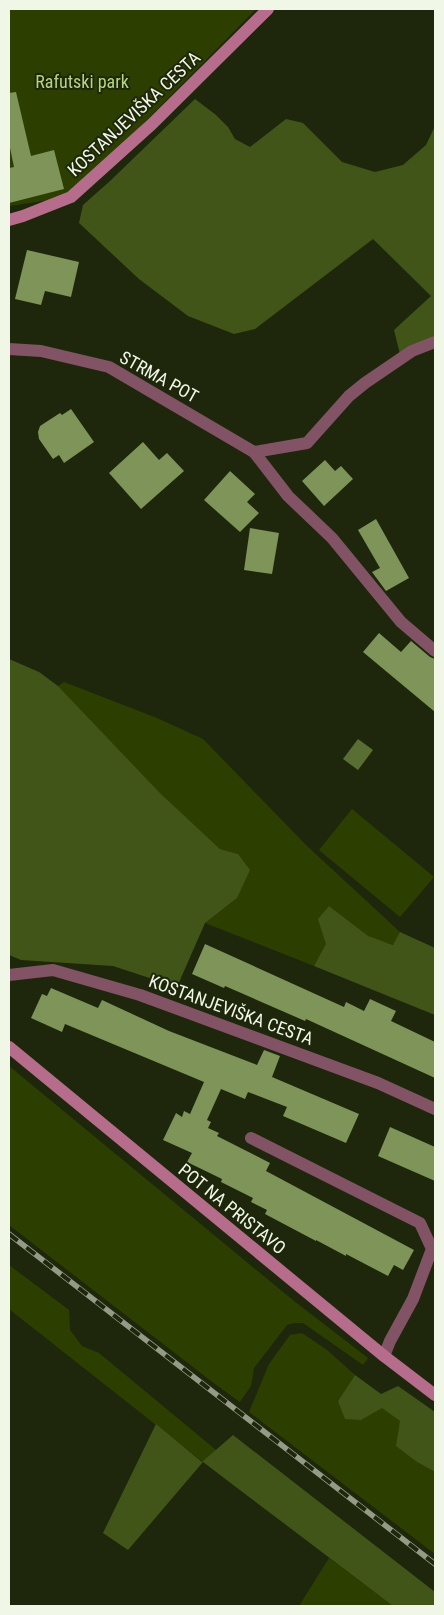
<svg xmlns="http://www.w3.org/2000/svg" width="444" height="1615" font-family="'Roboto Condensed',sans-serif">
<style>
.green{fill:#2d3f00}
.forest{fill:#425519}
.water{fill:#596e33}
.building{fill:#7e9458}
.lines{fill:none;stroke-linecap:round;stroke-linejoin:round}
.street{stroke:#815365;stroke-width:12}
.secondary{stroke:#b66c8b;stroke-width:12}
.rail-casing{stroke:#939b86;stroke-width:5.5}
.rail{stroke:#1e270b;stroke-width:4;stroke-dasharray:11;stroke-linecap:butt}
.labels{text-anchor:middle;stroke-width:4;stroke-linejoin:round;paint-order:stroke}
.park-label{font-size:18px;fill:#b5d57e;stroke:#1e270b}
.street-label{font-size:18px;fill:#f0f7e6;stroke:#1e270b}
</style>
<rect width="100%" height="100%" fill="#1e270b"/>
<!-- green -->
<g class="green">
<polygon points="9,9 256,9 71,197 9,206"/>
<polygon points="64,682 157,718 203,739 307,846 400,932 394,945 368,937 329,906 327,944 314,966 205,923 237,898 238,854 220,849 160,793 58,686"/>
<polygon points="352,809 434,877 400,917 319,850"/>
<polygon points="9,1066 294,1301 368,1358 363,1365 303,1323 294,1323 287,1325 254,1368 251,1386 240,1402 215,1384 9,1225"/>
<polygon points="9,1265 69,1310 70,1330 82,1346 99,1353 216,1450 203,1462 9,1309"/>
<polygon points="302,1333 327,1350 355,1375 338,1401 361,1420 382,1407 400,1421 417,1462 435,1472 435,1554 249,1412 269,1364 290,1335"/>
<polygon points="329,1558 393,1606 299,1606"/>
</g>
<!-- forest -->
<g class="forest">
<polygon points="195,99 216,115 228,127 235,139 250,147 286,119 303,123 342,162 375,172 403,165 426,145 435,126 435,338 400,354 394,330 431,296 373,239 255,329 234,334 188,316 139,279 79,223 83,205 110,181"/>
<polygon points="9,659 39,672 58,686 160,793 220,849 238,854 250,870 237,898 205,923 177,987 113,966 21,960 9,955"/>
<polygon points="329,906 368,936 393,945 400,932 435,948 435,1015 314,966 326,944 318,919"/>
<polygon points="355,1375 381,1394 398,1386 435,1412 435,1472 417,1462 396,1446 400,1421 382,1408 361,1420 345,1419 338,1401"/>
<polygon points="156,1424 202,1462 233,1435 435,1592 435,1606 393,1606 203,1462 128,1550 103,1533"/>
</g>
<!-- water -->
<polygon class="water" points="358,739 373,750 358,770 343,759"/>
<!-- building -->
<g class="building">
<polygon points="16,92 31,156 54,150 64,189 9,203 9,168 14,167 9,143 9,93"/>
<polygon points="27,250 79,262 71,297 45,291 41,305 15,299"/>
<polygon points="71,409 94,442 64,463 59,455 53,459 39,439 38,432 40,426 60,413 62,415"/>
<polygon points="143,442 159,460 167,453 184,471 141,509 109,473"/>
<polygon points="325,460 335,471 341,466 353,479 324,506 302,481"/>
<polygon points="230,471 255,494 247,502 259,513 240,532 204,500"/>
<polygon points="376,519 409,578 386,591 372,572 380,568 358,530"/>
<polygon points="250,528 279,533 272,574 244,570"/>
<polygon points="379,633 401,652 411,641 430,657 435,659 435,712 363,652"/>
<polygon points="205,944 344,1007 346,1002 364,1011 370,999 396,1011 391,1021 435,1042 435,1078 306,1019 305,1021 225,986 224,988 192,974"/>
<polygon points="51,988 98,1008 102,1000 169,1031 257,1065 264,1050 280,1056 272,1077 359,1114 346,1143 283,1116 287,1107 248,1092 245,1099 221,1089 207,1120 211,1122 208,1128 219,1133 217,1136 270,1163 266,1171 414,1250 403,1270 394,1265 388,1276 346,1254 346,1256 316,1240 316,1241 265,1214 267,1210 251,1202 253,1198 221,1182 222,1179 187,1162 192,1153 163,1140 176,1113 182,1117 184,1111 190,1114 204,1082 65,1024 62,1032 31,1018 42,994 47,996"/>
<polygon points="390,1127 435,1147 435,1181 378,1156"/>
</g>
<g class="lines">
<!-- street -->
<g class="street">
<polyline points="9,349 41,351 109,367 254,452 307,443 349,396 365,383 412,351 435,342"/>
<polyline points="254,452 288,496 332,538 401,622 435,651"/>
<polyline points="9,975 53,970 140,995 378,1083 435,1109"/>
<polyline points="251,1138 420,1223 432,1249 413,1299 390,1341 384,1356"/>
</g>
<!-- secondary -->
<g class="secondary">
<polyline points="9,220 23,216 71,197 152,124 268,9"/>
<polyline points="9,1047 384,1356 435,1395"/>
</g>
<defs>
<polyline id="rail" points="9,1234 435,1564"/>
</defs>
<!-- rail casing -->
<use href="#rail" class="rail-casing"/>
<!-- rail -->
<use href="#rail" class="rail"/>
</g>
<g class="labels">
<!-- park labels -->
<g class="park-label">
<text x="82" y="88">Rafutski park</text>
</g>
<!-- street labels -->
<g class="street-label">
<text transform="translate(134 114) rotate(-43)" y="6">KOSTANJEVIŠKA CESTA</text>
<text transform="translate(159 377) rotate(29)" y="6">STRMA POT</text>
<text transform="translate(231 1010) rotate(20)" y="6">KOSTANJEVIŠKA CESTA</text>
<text transform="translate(232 1209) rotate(39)" y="6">POT NA PRISTAVO</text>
</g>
</g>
<!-- border -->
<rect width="444" height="1615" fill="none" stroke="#f0f7e6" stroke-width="20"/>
</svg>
